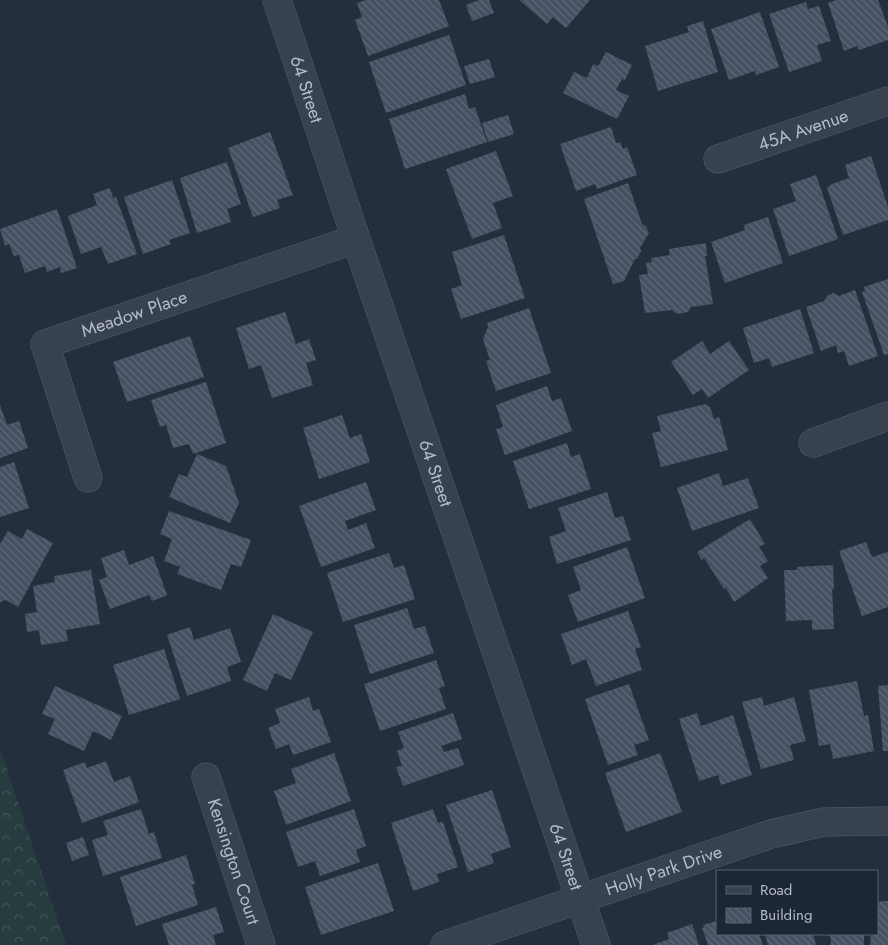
<svg xmlns="http://www.w3.org/2000/svg" width="888" height="945" font-family="Jost,sans-serif">
<style>
.forest{fill:url(#forest-crowns)}
.building{fill:url(#building-back-hatch)}
.lines{fill:none;stroke-linecap:round;stroke-linejoin:round}
.minor-casing{stroke:#565f6c;stroke-width:29}
.minor{stroke:#38414e;stroke-width:28}
.labels{text-anchor:middle;stroke-width:4.5;stroke-linejoin:round;paint-order:stroke}
.street-label{font-size:18px;fill:#b4bcc9;stroke:#1d2633}
</style>
<defs>
<pattern id="forest-crowns" width="20" height="18" patternUnits="userSpaceOnUse" patternTransform="scale(1.25)"><rect width="20" height="18" fill="#263c3f"/><path d="M2 6a3 3 0 1 1 6 0M12 15a3 3 0 1 1 6 0" fill="none" stroke="#435659"/></pattern>
<pattern id="building-back-hatch" width="6" height="6" patternUnits="userSpaceOnUse" patternTransform="scale(1.25)"><rect width="6" height="6" fill="#455162"/><path d="M-1 5l2 2M0 0l6 6M5-1l2 2" fill="none" stroke="#5d6877"/></pattern>
</defs>
<rect width="100%" height="100%" fill="#242f3e"/>
<!-- forest -->
<polygon class="forest" points="0,748 66,945 0,945"/>
<!-- building -->
<g class="building">
<polygon points="366,0 439,0 449,26 368,56 355,20 362,17 357,3"/>
<polygon points="479,0 489,0 494,13 472,21 466,5"/>
<polygon points="519,0 590,0 566,28 553,17 547,24"/>
<polygon points="836,0 878,0 888,27 888,40 859,50 857,46 844,51 828,3"/>
<polygon points="806,2 808,9 819,6 831,41 817,45 822,61 789,72 769,14"/>
<polygon points="760,12 779,67 756,75 755,71 729,80 711,29"/>
<polygon points="703,21 718,72 658,91 645,46 689,32 687,26"/>
<polygon points="449,35 466,85 386,113 369,62"/>
<polygon points="606,52 632,65 625,80 622,79 616,90 629,96 617,119 563,93 574,72 587,78 593,64 598,66"/>
<polygon points="489,59 495,77 470,84 464,66"/>
<polygon points="465,94 469,109 475,107 487,142 405,169 389,119"/>
<polygon points="508,115 514,134 488,142 482,123"/>
<polygon points="611,127 616,143 620,142 623,149 627,147 637,175 597,189 595,184 576,191 560,144"/>
<polygon points="270,132 293,195 277,200 280,208 253,217 228,148"/>
<polygon points="496,151 513,196 493,203 502,228 472,239 446,169"/>
<polygon points="871,156 888,207 888,220 843,235 827,188 832,184 849,178 845,165"/>
<polygon points="227,162 241,204 227,209 231,222 197,233 180,178"/>
<polygon points="816,175 838,239 789,256 773,209 796,201 790,184"/>
<polygon points="172,180 190,233 169,240 171,244 143,254 124,197"/>
<polygon points="628,183 642,224 646,226 649,233 640,248 641,251 637,259 635,259 624,281 613,284 584,199"/>
<polygon points="110,188 113,198 116,197 137,254 108,264 101,247 81,254 68,216 97,205 93,194"/>
<polygon points="57,209 77,268 61,273 60,267 47,272 45,266 25,273 19,255 14,256 9,244 5,246 0,229"/>
<polygon points="768,217 783,263 725,283 711,242 745,230 744,225"/>
<polygon points="504,235 525,298 461,319 451,289 462,285 452,252"/>
<polygon points="706,243 707,256 705,256 713,304 691,307 688,312 677,314 672,310 645,313 639,275 648,274 646,263 652,262 651,258 670,255 669,249"/>
<polygon points="888,279 888,354 884,355 862,292 865,291 864,287"/>
<polygon points="855,290 878,356 849,366 844,351 838,353 836,345 821,351 806,307 824,301 827,296 833,293 839,296"/>
<polygon points="529,308 551,373 496,391 486,361 490,360 483,339 488,327 487,323"/>
<polygon points="800,309 814,353 772,367 769,358 754,363 743,328"/>
<polygon points="285,312 296,344 309,339 316,360 306,363 313,385 272,398 261,365 249,369 236,328"/>
<polygon points="190,336 204,377 127,402 113,362"/>
<polygon points="702,341 710,354 729,341 749,370 708,398 702,389 693,395 671,362"/>
<polygon points="206,382 226,443 193,454 189,444 173,448 166,425 160,427 151,400"/>
<polygon points="547,386 552,401 561,398 572,431 505,455 496,429 503,427 496,405"/>
<polygon points="705,404 710,407 714,419 719,417 728,450 661,467 652,433 661,431 657,416"/>
<polygon points="0,405 7,425 19,421 28,448 0,458"/>
<polygon points="342,415 350,438 361,434 370,462 319,479 303,428"/>
<polygon points="567,443 571,457 580,454 591,489 529,509 513,461"/>
<polygon points="197,454 226,466 239,503 230,523 169,497 179,474 187,477"/>
<polygon points="14,462 29,508 0,517 0,467"/>
<polygon points="719,473 723,486 748,478 759,508 692,531 677,488"/>
<polygon points="366,482 376,510 345,521 348,530 366,523 375,548 321,567 299,506"/>
<polygon points="607,492 615,518 623,516 631,540 557,564 549,537 566,531 558,508"/>
<polygon points="169,511 251,540 241,567 231,564 221,590 177,574 180,567 164,561 172,539 160,534"/>
<polygon points="750,519 765,544 759,547 768,561 760,566 768,578 734,602 726,588 724,589 704,558 702,560 697,552"/>
<polygon points="27,529 53,543 18,607 6,600 0,602 0,544 8,531 22,539"/>
<polygon points="866,542 872,557 888,552 888,607 862,616 839,551"/>
<polygon points="627,547 645,598 578,622 568,595 581,590 573,567"/>
<polygon points="124,550 129,565 153,556 167,595 152,601 149,595 110,609 99,580 107,577 101,558"/>
<polygon points="389,553 394,568 404,565 415,599 343,622 327,573"/>
<polygon points="833,565 834,589 832,589 834,629 812,630 812,620 786,621 784,570 797,570 797,567"/>
<polygon points="91,570 100,624 66,630 68,641 41,645 39,630 27,632 25,614 37,612 33,586 55,582 54,576"/>
<polygon points="407,608 414,629 425,626 434,653 370,674 354,625"/>
<polygon points="628,611 641,647 635,649 642,670 596,686 586,659 572,665 561,634"/>
<polygon points="273,614 313,632 291,680 275,673 267,691 243,680"/>
<polygon points="190,627 194,640 230,628 241,662 227,667 231,681 187,696 167,635"/>
<polygon points="164,649 180,699 129,715 113,665"/>
<polygon points="436,660 445,686 439,688 446,709 380,731 364,684"/>
<polygon points="857,681 864,716 868,715 874,751 833,759 830,744 819,746 809,690"/>
<polygon points="629,684 649,740 634,745 638,755 608,765 585,699"/>
<polygon points="888,685 888,751 883,751 878,686"/>
<polygon points="55,686 122,716 111,740 93,731 84,751 48,734 55,719 42,714"/>
<polygon points="309,697 313,711 319,709 331,742 293,755 289,744 276,749 268,728 280,723 275,709"/>
<polygon points="762,697 764,706 794,697 806,741 790,745 794,760 761,769 742,702"/>
<polygon points="453,713 462,739 441,746 444,752 458,748 464,765 403,786 396,767 402,766 397,751 404,748 398,732"/>
<polygon points="697,713 701,726 733,715 752,775 721,785 718,775 699,781 679,719"/>
<polygon points="334,753 351,801 286,825 274,791 296,783 291,769"/>
<polygon points="660,753 682,812 626,832 605,773"/>
<polygon points="106,761 114,782 130,776 139,802 82,823 63,770 85,762 87,768"/>
<polygon points="492,790 511,847 491,854 494,863 468,872 446,805"/>
<polygon points="141,809 149,834 154,832 162,858 103,876 92,840 108,835 103,821"/>
<polygon points="354,809 366,846 356,850 360,862 320,876 315,861 298,867 286,832"/>
<polygon points="433,809 438,823 443,822 458,867 437,874 439,882 413,891 391,823"/>
<polygon points="83,837 89,855 72,861 66,843"/>
<polygon points="186,855 195,884 192,885 198,905 136,926 120,877"/>
<polygon points="378,863 394,911 321,935 305,887"/>
<polygon points="881,901 888,901 888,945 870,945 871,934 877,934 877,904"/>
<polygon points="216,907 224,932 213,935 216,945 169,945 162,924"/>
<polygon points="717,921 717,934 759,934 763,945 708,945 702,928 704,928 703,925"/>
<polygon points="692,924 699,945 653,945 669,939 667,933"/>
<polygon points="765,934 813,934 816,945 768,945"/>
<polygon points="830,934 864,934 864,945 831,945"/>
</g>
<g class="lines">
<defs>
<g id="minor">
<path id="s1" d="M277,0L356,239L596,945"/>
<path id="s2" d="M718,159L888,101"/>
<polyline points="813,443 888,416"/>
<path id="s3" d="M88,478L45,344L356,239"/>
<path id="s4" d="M206,777L261,945"/>
<path id="s5" d="M445,945L771,834L824,822L888,821"/>
</g>
</defs>
<!-- minor casing -->
<use href="#minor" class="minor-casing"/>
<!-- minor -->
<use href="#minor" class="minor"/>
</g>
<g class="labels">
<!-- street labels -->
<g class="street-label">
<text dy="6" stroke="none"><textPath href="#s1" startOffset="94">64 Street</textPath></text>
<text dy="6" stroke="none"><textPath href="#s2" startOffset="90">45A Avenue</textPath></text>
<text dy="6" stroke="none"><textPath href="#s3" startOffset="235">Meadow Place</textPath></text>
<text dy="6" stroke="none"><textPath href="#s1" startOffset="499">64 Street</textPath></text>
<text dy="6" stroke="none"><textPath href="#s1" startOffset="904">64 Street</textPath></text>
<text dy="6" stroke="none"><textPath href="#s4" startOffset="89">Kensington Court</textPath></text>
<text dy="6" stroke="none"><textPath href="#s5" startOffset="231">Holly Park Drive</textPath></text>
</g>
</g>
<!-- legend -->
<rect x="716" y="870" width="162" height="65" fill="#1d2633" stroke="#59626f"/>
<rect x="726" y="886" width="25" height="8" fill="#38414e" stroke="#59626f"/>
<text x="760" y="895" font-size="15" fill="#b4bcc9">Road</text>
<rect x="726" y="908" width="25" height="15" fill="url(#building-back-hatch)" stroke="#59626f"/>
<text x="760" y="920" font-size="15" fill="#b4bcc9">Building</text>
</svg>
